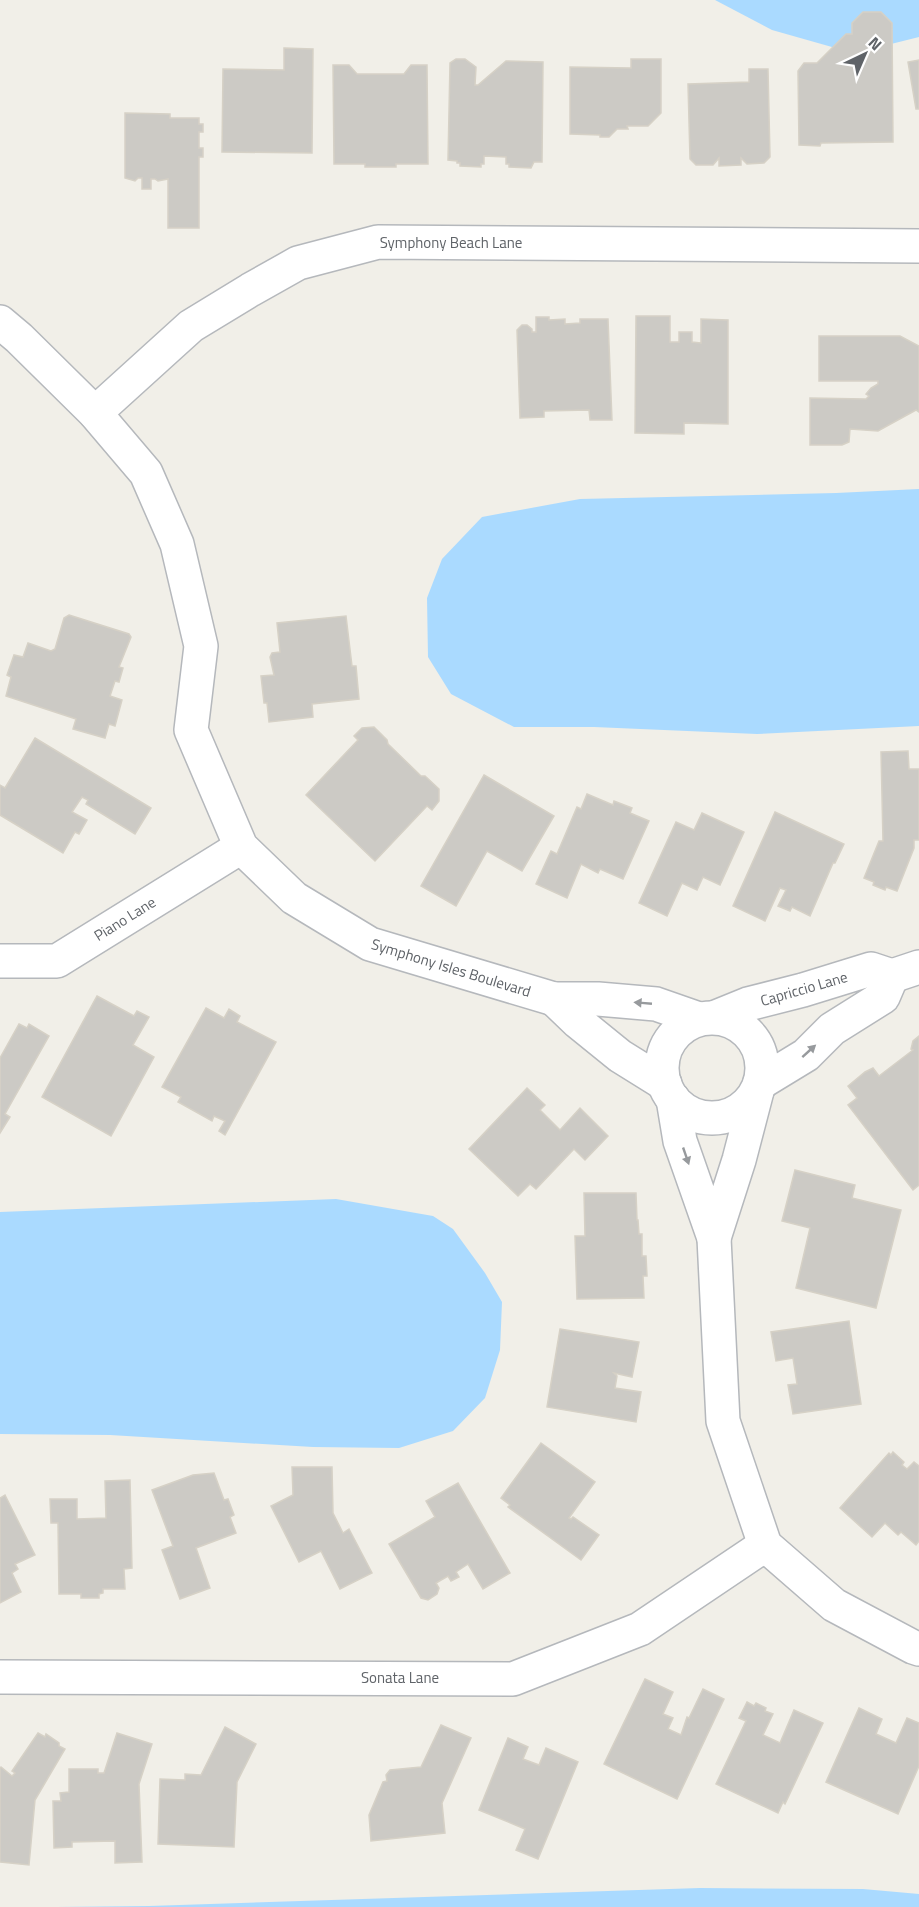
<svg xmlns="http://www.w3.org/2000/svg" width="919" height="1907" font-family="'Titillium Web',sans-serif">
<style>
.water{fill:#aadaff}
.building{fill:#cccac5;stroke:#d6d1c6;stroke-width:1.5}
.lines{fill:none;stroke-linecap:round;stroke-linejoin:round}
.minor-casing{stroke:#b5b8bc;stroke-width:36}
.minor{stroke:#fff;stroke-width:33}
.oneway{fill:#979a9d}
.labels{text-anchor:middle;stroke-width:4.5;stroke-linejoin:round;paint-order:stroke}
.street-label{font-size:15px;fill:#5f6368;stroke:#fff}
</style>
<rect width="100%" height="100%" fill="#f1efe8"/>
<!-- water -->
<g class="water">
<polygon points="715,0 919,0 919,37 867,50 839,49 772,30"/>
<polygon points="919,489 919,726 757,734 594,727 514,727 451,694 428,657 427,598 442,559 482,517 580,499 836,493"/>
<polygon points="336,1199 433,1216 453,1229 485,1273 502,1302 500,1350 485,1398 453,1431 399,1448 313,1447 110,1435 0,1434 0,1212"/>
<polygon points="700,1888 863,1889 919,1894 919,1907 56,1907 149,1906"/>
</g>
<!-- building -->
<g class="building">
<polygon points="863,12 881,12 892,23 893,142 821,143 820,146 799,145 798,71 804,63 817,63 846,34 852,34 852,23"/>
<polygon points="284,48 313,49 312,153 222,152 223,69 284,70"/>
<polygon points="456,59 465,59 476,67 475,85 478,85 506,61 543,62 542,162 534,162 531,168 509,167 509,164 506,164 506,157 484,156 484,164 481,164 481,167 460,166 460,163 457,163 457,161 448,160 450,63"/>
<polygon points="631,59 661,59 661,113 648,126 627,126 628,129 617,129 609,137 600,137 600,135 570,134 570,67 631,68"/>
<polygon points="919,60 919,109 916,109 908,62"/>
<polygon points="333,65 349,65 357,74 404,74 411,65 427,65 428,164 396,164 396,167 365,167 365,164 334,164"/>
<polygon points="749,69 768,69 770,157 764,163 747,164 741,158 741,165 719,166 719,158 713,165 696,165 690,159 688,84 749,82"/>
<polygon points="125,113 170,114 170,118 199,118 199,124 203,124 203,132 199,132 199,148 203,148 203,157 199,157 199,228 168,228 168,179 158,181 155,179 151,179 151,189 142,189 142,178 138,178 135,181 125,178"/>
<polygon points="636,316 670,316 670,342 679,342 679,332 692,332 692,342 701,343 701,319 728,320 728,424 684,423 684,434 635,433"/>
<polygon points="536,317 549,317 549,320 565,319 565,324 580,323 580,319 608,319 612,420 590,420 589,410 544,411 544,417 520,418 517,330 522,325 527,325 532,329 532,332 536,332"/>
<polygon points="819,336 900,336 919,346 919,412 916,410 878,431 850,429 849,442 842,445 810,445 810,398 866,399 869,396 866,394 871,388 878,384 878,381 819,381"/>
<polygon points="69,615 129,634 131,637 119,667 123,668 119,682 115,681 110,696 122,700 115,726 109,724 105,738 73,729 76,719 6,696 11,677 7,675 14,655 23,657 28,643 51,651 55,649 64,618"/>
<polygon points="346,616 352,666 356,666 359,699 312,704 313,717 269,722 267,703 264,703 261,676 274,675 270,657 272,653 280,652 277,623"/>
<polygon points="374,727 387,740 388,744 421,776 425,776 439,789 439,801 432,810 427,806 375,861 306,795 358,740 354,736 362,728"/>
<polygon points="35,738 151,808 135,834 86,804 88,800 82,797 72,812 87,820 79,834 75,832 63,853 0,815 0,785 5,788"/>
<polygon points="908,751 909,769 919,769 919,840 914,840 914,848 897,891 886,887 885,890 873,885 874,882 864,878 879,841 883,841 881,752"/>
<polygon points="484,775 554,816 522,871 487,851 456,906 421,886"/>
<polygon points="587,794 613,805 614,801 632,808 630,813 649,821 623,879 600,869 598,873 581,864 567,898 536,884 551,851 557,854 577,807 581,809"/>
<polygon points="775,812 844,844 835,863 833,863 810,916 792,907 790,911 778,906 786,890 780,888 765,921 733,906"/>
<polygon points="702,813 744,832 720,885 703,877 697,890 682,883 667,916 639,903 676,822 694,830"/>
<polygon points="97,996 134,1016 137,1011 149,1017 133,1045 154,1057 111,1136 42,1097"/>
<polygon points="206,1008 224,1018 229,1009 240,1016 237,1022 276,1042 225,1135 219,1131 225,1121 214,1116 212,1121 178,1102 181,1097 162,1087"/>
<polygon points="19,1024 27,1028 29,1024 49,1036 5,1114 10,1117 0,1133 0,1058"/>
<polygon points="919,1036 919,1185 913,1190 848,1105 857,1098 848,1086 865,1072 873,1068 879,1076 913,1050 911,1049 913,1041"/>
<polygon points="527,1088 545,1105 540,1110 560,1130 580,1108 608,1136 585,1160 574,1149 536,1189 530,1184 518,1196 469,1149"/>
<polygon points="795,1170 855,1185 852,1198 901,1210 876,1308 796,1288 810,1228 782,1221"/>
<polygon points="584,1193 636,1193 637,1220 638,1220 639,1234 642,1234 642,1256 646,1256 647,1276 643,1276 644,1298 577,1299 575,1236 585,1236"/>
<polygon points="849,1321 861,1404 793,1414 788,1385 797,1384 793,1358 776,1361 771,1332"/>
<polygon points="560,1329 639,1342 632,1377 614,1373 617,1376 615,1388 641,1392 636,1422 547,1407"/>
<polygon points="541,1443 595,1482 569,1518 571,1519 573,1517 599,1535 581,1560 508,1507 510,1505 501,1498"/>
<polygon points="893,1452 904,1462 902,1465 907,1469 914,1462 919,1466 919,1541 916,1545 901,1532 898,1535 885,1523 872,1537 840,1508 889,1453 891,1455"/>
<polygon points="292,1467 332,1467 333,1513 343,1533 349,1529 372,1573 340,1589 321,1551 299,1562 271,1506 293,1495"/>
<polygon points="214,1473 224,1500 228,1499 234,1515 230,1517 236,1533 196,1548 210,1588 180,1599 162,1550 173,1546 152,1490 193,1475"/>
<polygon points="130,1480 132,1568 124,1569 125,1589 103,1589 103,1593 99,1594 99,1598 81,1598 81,1594 59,1594 58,1523 51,1523 50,1499 77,1499 77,1519 106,1518 105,1481"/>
<polygon points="458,1483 510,1573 483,1589 468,1564 456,1572 459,1577 451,1581 448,1576 436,1583 439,1588 437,1594 428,1600 421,1598 389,1544 435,1517 426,1501"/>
<polygon points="5,1495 35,1555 15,1564 18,1569 12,1573 21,1592 0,1603 0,1498"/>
<polygon points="645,1679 673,1692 663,1714 673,1718 668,1729 681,1735 687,1717 689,1718 703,1689 724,1699 677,1799 604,1764"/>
<polygon points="747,1702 754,1706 756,1703 766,1708 765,1711 773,1714 763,1735 780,1743 794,1710 823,1723 785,1804 783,1802 778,1813 716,1784 746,1721 739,1718"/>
<polygon points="859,1708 882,1719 876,1734 896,1743 907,1718 919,1723 919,1766 898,1814 826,1782"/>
<polygon points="441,1725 471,1738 442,1803 445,1833 371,1841 369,1815 383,1782 387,1781 386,1775 390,1770 421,1767"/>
<polygon points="225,1727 256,1744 237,1782 234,1847 158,1844 160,1779 185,1780 185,1774 201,1775"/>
<polygon points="38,1733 45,1737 46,1734 59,1743 59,1746 65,1749 35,1800 29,1865 0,1862 0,1768 1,1767 12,1776 15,1773 12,1771"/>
<polygon points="117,1733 152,1744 139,1784 142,1862 115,1863 115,1841 72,1842 72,1847 54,1848 53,1801 61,1801 60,1793 69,1792 69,1769 98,1769 98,1773 104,1773"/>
<polygon points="508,1738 528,1747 523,1759 539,1765 546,1748 578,1762 538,1859 516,1850 525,1829 479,1810"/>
</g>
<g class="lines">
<defs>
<g id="minor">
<polyline points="0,322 19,338 95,413 146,473 177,544 201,646 191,730 241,847 294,898 370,944 554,999"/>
<polyline points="95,413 191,326 250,290 298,263 378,242 919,246"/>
<polyline points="0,961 57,961 241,847"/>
<polyline points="892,976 919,967"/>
<polyline points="716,1017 748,1004 803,990 871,969 892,976 883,997 832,1029 806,1055 760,1083"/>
<circle cx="712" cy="1068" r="50"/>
<polyline points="665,1084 620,1056 578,1022 554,999 598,999 656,1004 699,1019"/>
<polyline points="673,1099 680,1141 714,1238 739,1160 757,1091"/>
<polyline points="714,1238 723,1421 765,1545 834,1605 913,1647 919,1649"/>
<polyline points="0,1677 513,1679 640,1629 765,1545"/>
</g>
</defs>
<!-- minor casing -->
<use href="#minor" class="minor-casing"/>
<!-- minor -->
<use href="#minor" class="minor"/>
</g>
<!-- one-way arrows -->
<defs><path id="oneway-solid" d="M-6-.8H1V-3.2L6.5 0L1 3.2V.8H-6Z" transform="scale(1.5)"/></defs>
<g class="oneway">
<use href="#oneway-solid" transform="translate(643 1003) rotate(-175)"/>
<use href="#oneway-solid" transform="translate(809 1051) rotate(-42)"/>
<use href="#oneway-solid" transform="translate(686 1156) rotate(71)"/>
</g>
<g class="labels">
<!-- street labels -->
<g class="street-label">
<text x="451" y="248">Symphony Beach Lane</text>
<text transform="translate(125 919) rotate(-32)" y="5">Piano Lane</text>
<text transform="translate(451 968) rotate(17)" y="5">Symphony Isles Boulevard</text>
<text transform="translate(804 989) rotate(-16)" y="5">Capriccio Lane</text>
<text x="400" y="1683">Sonata Lane</text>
</g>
</g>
<!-- north arrow -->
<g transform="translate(865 54) rotate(44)" stroke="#ffffff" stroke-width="4.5" paint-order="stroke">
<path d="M0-4.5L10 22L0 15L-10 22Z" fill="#5f6368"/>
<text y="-9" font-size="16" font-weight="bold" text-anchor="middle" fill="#5f6368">N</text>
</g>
</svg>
